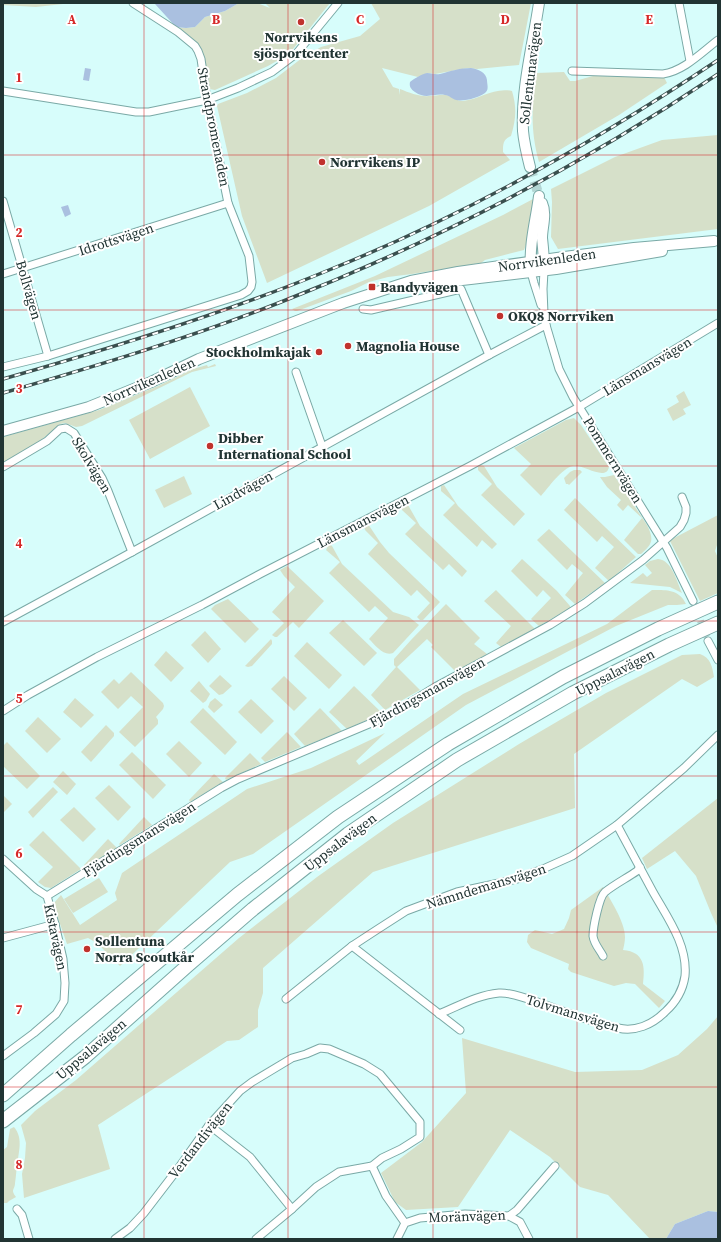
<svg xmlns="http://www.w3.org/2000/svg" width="721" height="1242" font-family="'Source Serif 4',serif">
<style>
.green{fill:#d6e0c9}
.water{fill:#aac0e0}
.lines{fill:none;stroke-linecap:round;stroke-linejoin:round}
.street-tunnel{stroke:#b3d5d3;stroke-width:7;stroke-dasharray:7 3.5;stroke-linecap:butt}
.secondary-tunnel{stroke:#b3d5d3;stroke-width:10;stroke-dasharray:10 5;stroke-linecap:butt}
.street-casing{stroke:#7aa9a6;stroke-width:9}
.secondary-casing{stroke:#7aa9a6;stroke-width:12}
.highway-casing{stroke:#7aa9a6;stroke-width:15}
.street{stroke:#fff;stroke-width:7}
.secondary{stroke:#fff;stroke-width:10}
.highway{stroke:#fff;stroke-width:13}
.rail-casing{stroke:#3a4f4e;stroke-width:3.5}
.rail{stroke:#fff;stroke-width:2;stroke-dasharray:6;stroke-linecap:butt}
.grid{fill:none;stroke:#d62828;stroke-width:1;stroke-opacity:0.55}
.poi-dot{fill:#c0322d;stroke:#fff;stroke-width:1.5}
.labels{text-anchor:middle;stroke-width:4;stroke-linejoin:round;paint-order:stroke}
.poi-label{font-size:14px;font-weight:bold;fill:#213433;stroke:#fff;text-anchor:start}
.street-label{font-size:14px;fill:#213433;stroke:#fff}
.grid-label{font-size:13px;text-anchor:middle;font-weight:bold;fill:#d62828;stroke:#fff;stroke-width:4;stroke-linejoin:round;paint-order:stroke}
</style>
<rect width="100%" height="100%" fill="#d7fdfb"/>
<!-- green -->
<g class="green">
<polygon points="3,3 72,3 36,7 3,5"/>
<polygon points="239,3 257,3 270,8 265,3 330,3 293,49 282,58 268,66 215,90 209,89 208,87 203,58 176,27 186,28 195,27 205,17 225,11"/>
<path d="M371,3H531L519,65L477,69L468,68L435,74L428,73L418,77L382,68L393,87L399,89L400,95V89C410,93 420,97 430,96C435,96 441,94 446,95C452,96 456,101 463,101C480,99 494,87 512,91C517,108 516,119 511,136C503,139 503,144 503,152L510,160L429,206L267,283L242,216L217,106L218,104L247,93L276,78L302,58L321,47L360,36L380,19Z"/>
<path d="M564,72L570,81H575L593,76L664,77L667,83L619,115L539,162C530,130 532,104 536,73Z"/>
<polygon points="718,135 718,229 558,249 551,237 552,202 551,189 615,157 662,140"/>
<polygon points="535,198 528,239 524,250 485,260 481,263 412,274 388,277 369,282 351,291 297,311 295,311 292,309 375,276 503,215"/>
<polygon points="215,364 216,366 192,372 82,426 76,427 65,423 60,424 39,442 3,463 3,437 99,410 158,386 193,369 207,365 208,367"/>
<polygon points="190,387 210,426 150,459 129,420"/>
<polygon points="684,391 691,405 683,409 686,414 673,421 667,409 679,402 676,396"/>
<path d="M574,418L581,425L609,467C606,482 583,464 573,466C562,468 548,488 541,496L520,475L531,464L514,448L566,420Z"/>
<polygon points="480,465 484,466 497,487 525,514 514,526 481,495 492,484 478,470 478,467"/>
<polygon points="574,470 580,470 582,472 569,485 568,484 566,484 564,478 570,472"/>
<path d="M614,475L647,525C654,539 653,544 641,554H638L624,540L642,518L628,505L623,511L617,505L621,500L607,487L600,477H605Z"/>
<polygon points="184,476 192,494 164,508 155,490"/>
<polygon points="444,485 458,506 497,544 492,549 482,540 477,547 443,515 455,503 441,491 441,486"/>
<polygon points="575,498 636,557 609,581 595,568 614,547 602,536 597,542 564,510"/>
<polygon points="405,505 408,505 420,526 467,571 462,577 449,564 443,570 405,534 416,523 402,510 402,506"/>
<polygon points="718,515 718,542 715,551 718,558 718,593 700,601 670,541 676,537"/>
<polygon points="368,524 380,542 389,553 440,602 423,620 420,620 417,617 430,603 417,590 411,596 368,554 378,543 365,530 364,526"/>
<polygon points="549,529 605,583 575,604 565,595 583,573 572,564 567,570 537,540"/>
<path d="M329,544L332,546L342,564L393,612L409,617L419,625L393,653C384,657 375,645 369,639L388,618L375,606L369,612L329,573L340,562L326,550Z"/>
<polygon points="522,559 557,591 570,606 570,608 539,626 531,619 551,598 543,590 537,597 511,571"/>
<path d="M658,559C672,560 677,582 682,593L670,587L630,583L643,573L647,577L652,573L645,565L650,561Z"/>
<polygon points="287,566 324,601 299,628 293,622 277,637 275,637 272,635 284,623 272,612 295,587 284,576 280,570"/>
<polygon points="496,590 534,628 534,629 501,647 496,643 511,626 484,601"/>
<path d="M652,590C666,590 679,589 686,604L677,605H668L616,626L466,705L253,854L230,862L120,966L97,943L88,938L67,944L53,904L61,895L80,925L117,900L115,893L122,873L247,789L311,768L385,733L356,761L359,765L463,694L607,624Z"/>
<polygon points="228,599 259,629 245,643 211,609 215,605"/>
<polygon points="446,604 480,638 474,644 487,654 456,672 431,647 433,645 427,639 397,667 420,690 385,710 371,695 396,667 394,665 394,659 411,640"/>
<polygon points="343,620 377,653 364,666 329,633"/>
<polygon points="205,631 221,649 208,663 191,645"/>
<polygon points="271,639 272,641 272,644 252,666 248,667 245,666"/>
<polygon points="307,642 342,675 329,689 294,656"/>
<polygon points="166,651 184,668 171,682 154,665"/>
<path d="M700,654C711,658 712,666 714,677L697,687L682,679L574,754L575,808L373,872L263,968V993L258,1010V1027L239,1040L227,1041L98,1125L110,1169L24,1198L22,1174L25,1158L26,1143L21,1125L35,1111L76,1080L239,938L317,877L393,823L519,744L606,693L682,655Z"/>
<polygon points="131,672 163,703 164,706 163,709 156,717 158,720 158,724 135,747 119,732 143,707 131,696 118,709 101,692 114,679 119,684"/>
<polygon points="220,675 232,686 223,694 219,695 209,686"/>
<polygon points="284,676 307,698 294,711 271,689"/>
<polygon points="199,681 210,694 206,701 203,703 190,691"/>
<polygon points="354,686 382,713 347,729 329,712"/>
<polygon points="75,698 94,715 81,728 63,712"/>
<polygon points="215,698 223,705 214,713 208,707 210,702"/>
<polygon points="251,699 274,721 261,734 238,712"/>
<polygon points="203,708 237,742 225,755 190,722"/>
<polygon points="320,708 342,731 305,746 294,734"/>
<polygon points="38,717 61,739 47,753 25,731"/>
<polygon points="106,725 114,733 114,736 91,762 81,752"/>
<polygon points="287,732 301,747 265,762 261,758"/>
<polygon points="179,741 202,763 189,777 166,754"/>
<polygon points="7,742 40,776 27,789 3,766 3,746"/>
<polygon points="132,752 166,785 153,799 119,765"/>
<polygon points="250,753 261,764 226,780 225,778"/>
<polygon points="63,771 76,784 67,795 53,782"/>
<polygon points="214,774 223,782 190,802 189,800"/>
<polygon points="109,785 131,807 118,821 95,798"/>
<polygon points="53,787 58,792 33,818 28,812"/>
<polygon points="3,795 12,804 3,813"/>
<polygon points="718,798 718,928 711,913 696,876 675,851 647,869 642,858"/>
<polygon points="74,807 96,829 83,842 60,820"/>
<polygon points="144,817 152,825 120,845 119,844"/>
<polygon points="43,831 81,869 51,888 45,887 38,882 53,867 29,845"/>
<polygon points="108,839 117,848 85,867 84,865"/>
<polygon points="99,878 108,892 73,913 64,899"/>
<path d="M603,887C610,899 625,922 625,937C625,941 624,946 623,950C645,952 645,967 643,984L665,1001L659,1008L635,984L626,983L614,986L571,972L568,969L569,964L531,948L527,942L528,935L535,930L552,934L564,929L569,918L571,910Z"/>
<polygon points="718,1016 718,1212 708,1211 675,1224 666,1239 650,1239 608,1195 580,1187 550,1157 510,1130 458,1207 406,1210 395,1202 381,1173 422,1142 466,1093 462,1038 575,1072 642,1070 678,1055 707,1029"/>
<path d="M14,1127C24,1139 18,1153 17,1167C16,1172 16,1177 15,1183C15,1190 10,1189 16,1197L9,1201L7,1203H3V1150L7,1147L10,1129Z"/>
</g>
<!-- water -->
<g class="water">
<polygon points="156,3 239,3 225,11 205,17 195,27 186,28 176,27 155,4"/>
<polygon points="85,68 91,69 89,81 83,80"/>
<path d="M471,68C478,69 486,72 487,80C487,84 489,89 486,92C482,97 463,102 456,100C452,99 449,95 445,95C434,93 426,100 415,92C411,89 409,87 410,82C415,78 422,74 427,73C432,73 435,75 440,74C451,71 460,68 471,68Z"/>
<polygon points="68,205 71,214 65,217 61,207"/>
<polygon points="708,1211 718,1212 718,1239 666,1239 675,1224"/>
</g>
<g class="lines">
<!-- street-tunnel -->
<polyline class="street-tunnel" points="693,601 708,641"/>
<!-- secondary-tunnel -->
<polyline class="secondary-tunnel" points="530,167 539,196"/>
<defs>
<g id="street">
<polyline points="679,3 690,61"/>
<path d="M572,71L663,74C684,71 702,52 718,40"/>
<polyline points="3,91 136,112 149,112 207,100 238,88 272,72 296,54 338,3"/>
<polyline points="3,201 48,356"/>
<polyline points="544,271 543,289 544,314 546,325 559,369 573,397 667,548 693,601"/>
<polyline points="531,272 534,283 541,305"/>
<polyline points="3,274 228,203"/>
<polyline points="363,309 371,310 461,289 489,355"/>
<polyline points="3,367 48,356 241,295 248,291 251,287 252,282 249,256 228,203 207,100 201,59 198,51 195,46 178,32 133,3"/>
<polyline points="296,372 322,446"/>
<polyline points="3,467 47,441 60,429 66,428 74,433 102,478 108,491 132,552"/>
<polyline points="3,622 132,552 489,355 546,325"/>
<polyline points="708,641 718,660"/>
<polyline points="3,711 28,695 97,657 202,605 260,574 470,466 579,407 718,323"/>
<polyline points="3,859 36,889 47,896 55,924 63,959 65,983 64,1001 56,1014 34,1033 3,1056"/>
<polyline points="47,896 221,788 238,779 388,716 435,687 550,625 585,603 643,560 680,527 684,520 686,513 686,507 682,497"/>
<polyline points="3,938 55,924"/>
<polyline points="352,946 460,1030"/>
<path d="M603,956C600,950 594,944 593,936C593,928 599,897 605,892C615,884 627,878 637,871L640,867"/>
<polyline points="286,999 352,946 378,929 406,911 457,892 517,879 543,869 572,856 617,825 684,768 718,735"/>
<path d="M439,1014C459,1006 477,995 499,993C510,992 529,999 540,1003C566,1012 591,1022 618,1028C635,1032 652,1025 665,1012C675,1003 683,990 685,976C688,945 667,917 653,892C641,870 629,847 617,825"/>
<polyline points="209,1125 250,1157 292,1209"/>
<polyline points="372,1166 386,1196 405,1223"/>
<polyline points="17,1209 22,1215 29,1239"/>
<polyline points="509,1216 520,1222 529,1239"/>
<polyline points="115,1239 130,1228 144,1213 177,1170 209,1125 240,1091 252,1082 292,1058 306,1054 320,1048 329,1049 364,1064 380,1074 420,1122 420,1137 401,1149 382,1158 372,1166 339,1172 316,1187 292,1209 256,1239"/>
<polyline points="397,1239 405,1223 420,1218 465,1214 509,1216 517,1210 555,1166"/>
</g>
<g id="secondary">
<path d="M530,167C527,155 524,143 523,131C521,89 533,44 539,3"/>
<path d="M542,203C547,214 542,227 542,238C543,247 544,257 544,267"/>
<path d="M531,268C529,244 536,220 539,196"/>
<polyline points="436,283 556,269 662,251"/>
<polyline points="3,431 89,407 151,382 199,359 343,303 411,281 458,272 557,258 634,248 714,241"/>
</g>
<g id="highway">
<polyline points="3,1095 71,1035 237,895 338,817 448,744 563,677 658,629 718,602"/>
<polyline points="3,1121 85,1057 186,967 253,909 348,834 457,760 573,693 669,645 718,623"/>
</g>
</defs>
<!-- street casing -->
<use href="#street" class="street-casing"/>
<!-- secondary casing -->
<use href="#secondary" class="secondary-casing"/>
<!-- highway casing -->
<use href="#highway" class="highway-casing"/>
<!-- street -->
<use href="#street" class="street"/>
<!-- secondary -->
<use href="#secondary" class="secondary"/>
<!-- highway -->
<use href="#highway" class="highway"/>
<defs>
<g id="rail">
<path d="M3,379C113,348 223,314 329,270C466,215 595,142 718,60"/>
<path d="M3,393C96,366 190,338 281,302C434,242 581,166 718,74"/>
</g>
</defs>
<!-- rail casing -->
<use href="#rail" class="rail-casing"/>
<!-- rail -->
<use href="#rail" class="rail"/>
</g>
<!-- grid -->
<path class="grid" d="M144,3V1239M288,3V1239M433,3V1239M577,3V1239M3,155H718M3,310H718M3,466H718M3,621H718M3,776H718M3,932H718M3,1087H718"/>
<!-- markers -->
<g class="poi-dot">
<circle cx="301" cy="22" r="4"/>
<circle cx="322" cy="162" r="4"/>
<rect x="368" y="283" width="8" height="8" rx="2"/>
<circle cx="500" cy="316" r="4"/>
<circle cx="348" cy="346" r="4"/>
<circle cx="319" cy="352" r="4"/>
<circle cx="210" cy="446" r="4"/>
<circle cx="87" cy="949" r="4"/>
</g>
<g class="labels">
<!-- poi labels -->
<g class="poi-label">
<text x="301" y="42" text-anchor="middle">Norrvikens<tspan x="301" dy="16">sjösportcenter</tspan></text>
<text x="330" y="167">Norrvikens IP</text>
<text x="380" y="292">Bandyvägen</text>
<text x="508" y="321">OKQ8 Norrviken</text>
<text x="356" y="351">Magnolia House</text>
<text x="311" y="357" text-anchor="end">Stockholmkajak</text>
<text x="218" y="443">Dibber<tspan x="218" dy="16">International School</tspan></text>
<text x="95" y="946">Sollentuna<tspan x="95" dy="16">Norra Scoutkår</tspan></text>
</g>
<!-- street labels -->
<g class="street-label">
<text transform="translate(530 73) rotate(-83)" y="5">Sollentunavägen</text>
<text transform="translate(214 127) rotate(79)" y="5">Strandpromenaden</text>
<text transform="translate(116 239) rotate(-18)" y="5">Idrottsvägen</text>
<text transform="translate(547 260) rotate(-8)" y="5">Norrvikenleden</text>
<text transform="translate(29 290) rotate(74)" y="5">Bollvägen</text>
<text transform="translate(647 366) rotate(-31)" y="5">Länsmansvägen</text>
<text transform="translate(149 381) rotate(-24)" y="5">Norrvikenleden</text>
<text transform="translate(613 460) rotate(58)" y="5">Pommernvägen</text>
<text transform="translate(92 465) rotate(59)" y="5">Skolvägen</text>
<text transform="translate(243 490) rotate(-29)" y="5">Lindvägen</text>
<text transform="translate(363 521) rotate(-27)" y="5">Länsmansvägen</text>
<text transform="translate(615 672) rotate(-27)" y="5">Uppsalavägen</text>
<text transform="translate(427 692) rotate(-29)" y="5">Fjärdingsmansvägen</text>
<text transform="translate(139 839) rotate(-32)" y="5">Fjärdingsmansvägen</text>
<text transform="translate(340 842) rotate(-37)" y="5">Uppsalavägen</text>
<text transform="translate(486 886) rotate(-17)" y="5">Nämndemansvägen</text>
<text transform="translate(56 937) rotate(78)" y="5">Kistavägen</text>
<text transform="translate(573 1013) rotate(17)" y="5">Tolvmansvägen</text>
<text transform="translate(91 1049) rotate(-40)" y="5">Uppsalavägen</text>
<text transform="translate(200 1140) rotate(-52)" y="5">Verdandivägen</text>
<text transform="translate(467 1216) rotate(-2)" y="5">Moränvägen</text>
</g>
</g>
<g class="grid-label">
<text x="72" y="24">A</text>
<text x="216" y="24">B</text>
<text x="360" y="24">C</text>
<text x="505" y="24">D</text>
<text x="649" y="24">E</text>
<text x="19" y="82">1</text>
<text x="19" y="237">2</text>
<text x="19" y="393">3</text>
<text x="19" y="548">4</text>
<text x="19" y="703">5</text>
<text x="19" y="858">6</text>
<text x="19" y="1014">7</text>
<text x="19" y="1169">8</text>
</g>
<!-- border -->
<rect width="721" height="1242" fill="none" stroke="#213433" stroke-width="8"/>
</svg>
